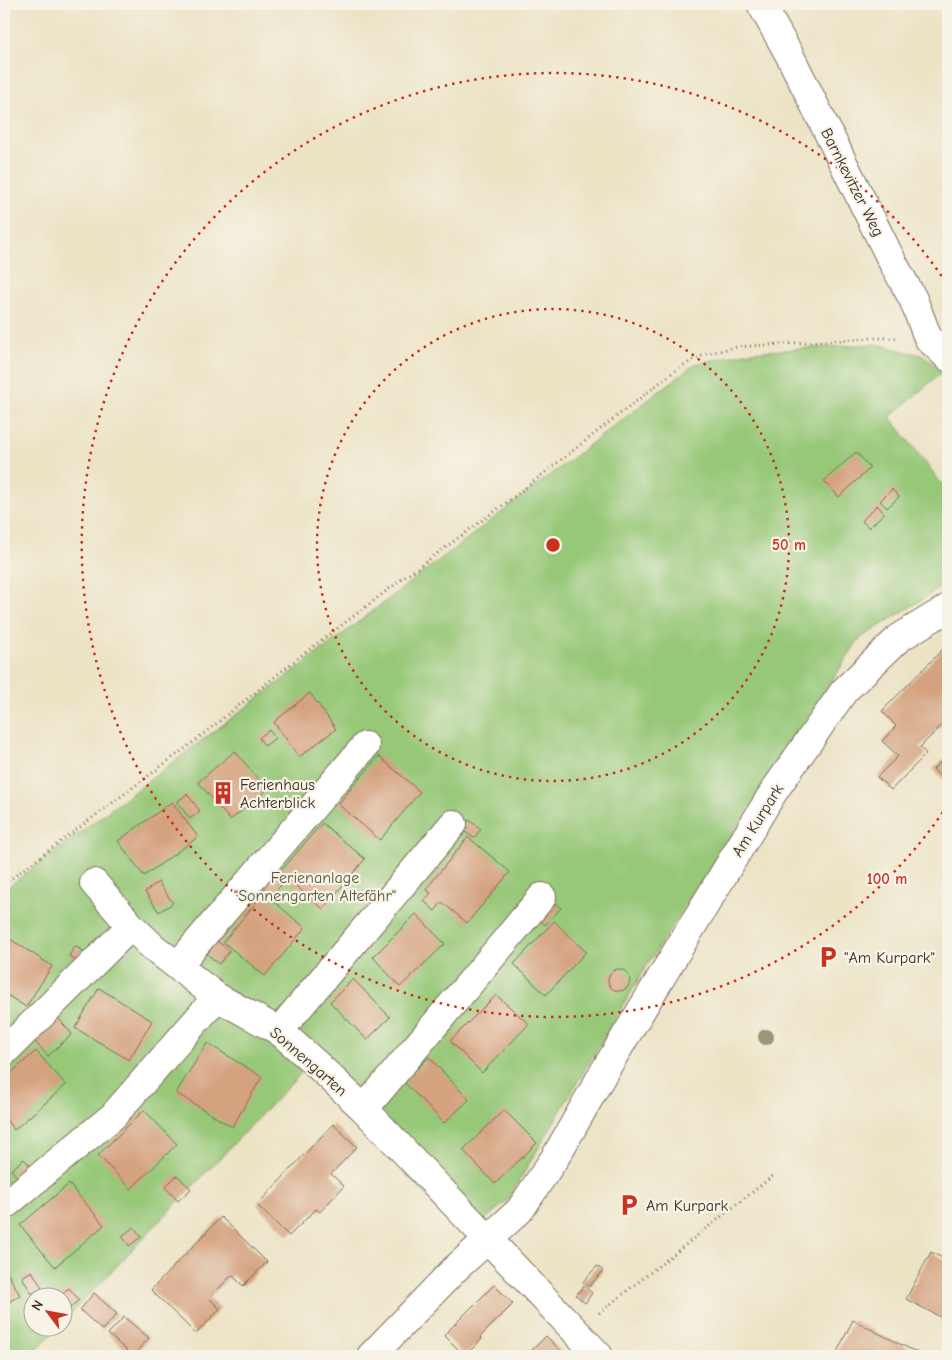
<svg xmlns="http://www.w3.org/2000/svg" width="952" height="1360" font-family="'Comic Neue',sans-serif">
<style>
.green{fill:#97c878;stroke:#69794b}
.building{fill:#d4a27f}
.lines{fill:none;stroke-linecap:round;stroke-linejoin:round}
.minor-casing{stroke:#796b58;stroke-width:30}
.path{stroke:#796b58;stroke-width:3;stroke-dasharray:1 4;stroke-linecap:butt}
.minor{stroke:#fff;stroke-width:28}
.tree{fill:#9a9778}
.ring{fill:none;stroke:#c8321e;stroke-width:2.5;stroke-dasharray:2.5 5}
.labels{text-anchor:middle;stroke-width:4.5;stroke-linejoin:round;paint-order:stroke}
.street-label{font-size:16px;fill:#3b2a1e;stroke:#f7f3e8}
.poi-label{font-size:16px;fill:#3b2a1e;stroke:#f7f3e8;text-anchor:start}
.park-label{font-size:16px;fill:#575939;stroke:#f7f3e8}
.centre{fill:#c8321e;stroke:#f7f3e8;stroke-width:2.5}
.ring-label{font-size:15px;text-anchor:middle;font-weight:bold;fill:#c8321e;stroke:#f7f3e8;stroke-width:4.5;stroke-linejoin:round;paint-order:stroke}
</style>
<rect width="100%" height="100%" fill="#f7f3e8"/>
<filter id="ink" filterUnits="userSpaceOnUse"><feTurbulence type="fractalNoise" baseFrequency=".02" numOctaves="2"/><feDisplacementMap in="SourceGraphic" scale="10" xChannelSelector="R" yChannelSelector="G"/><feConvolveMatrix kernelMatrix="1 2 1 2 8 2 1 2 1" color-interpolation-filters="sRGB"/></filter>
<filter id="wash" filterUnits="userSpaceOnUse"><feTurbulence type="fractalNoise" baseFrequency=".0096" numOctaves="4" result="noise"/><feDisplacementMap in="SourceGraphic" scale="20" xChannelSelector="R" yChannelSelector="G"/><feGaussianBlur stdDeviation="1.12" result="paint"/><feColorMatrix in="noise" values="0 0 0 0 0 0 0 0 0 0 0 0 0 0 0 0 0 1.4 0 .05"/><feComposite in="paint" operator="in"/></filter>
<g filter="url(#wash)">
<rect width="100%" height="100%" fill="#ece3c5"/>
<!-- green -->
<polygon class="green" points="876,344 925,356 942,372 890,417 948,492 948,583 859,639 647,965 507,1201 466,1236 304,1070 63,1322 62,1298 32,1298 32,1328 57,1328 30,1356 4,1356 4,890 335,640 695,364 750,352"/>
<g id="blocks">
<!-- building -->
<g class="building">
<polygon points="856,452 870,468 839,497 824,481"/>
<polygon points="892,489 899,497 887,508 880,501"/>
<polygon points="877,505 884,513 869,528 862,521"/>
<polygon points="948,644 948,719 920,747 926,754 891,790 877,777 898,756 882,741 896,726 882,711"/>
<polygon points="310,693 336,729 299,757 274,722"/>
<polygon points="269,730 275,738 265,746 259,738"/>
<polygon points="235,751 267,790 230,820 198,782"/>
<polygon points="948,755 948,785 933,769"/>
<polygon points="379,756 420,792 380,840 338,804"/>
<polygon points="187,794 200,811 190,819 177,802"/>
<polygon points="172,802 198,837 144,876 118,841"/>
<polygon points="469,820 481,829 474,838 462,830"/>
<polygon points="322,823 365,859 323,909 280,872"/>
<polygon points="468,837 510,872 467,923 442,902 435,911 424,901 431,893 426,889"/>
<polygon points="275,874 284,882 272,895 263,887"/>
<polygon points="158,882 173,903 159,912 145,892"/>
<polygon points="264,893 305,928 265,976 223,942"/>
<polygon points="550,899 561,908 545,925 535,916"/>
<polygon points="416,914 445,944 400,987 373,957"/>
<polygon points="554,921 586,952 546,995 514,964"/>
<polygon points="4,935 52,966 26,1007 4,993"/>
<polygon points="217,941 230,951 219,964 207,954"/>
<polygon points="75,946 90,955 84,966 69,956"/>
<circle cx="619" cy="980" r="11"/>
<polygon points="353,979 390,1017 367,1040 330,1002"/>
<polygon points="99,988 152,1021 129,1060 75,1028"/>
<polygon points="496,995 529,1024 482,1073 450,1041"/>
<polygon points="57,1017 72,1034 48,1056 33,1040"/>
<polygon points="207,1043 262,1077 232,1127 176,1093"/>
<polygon points="36,1051 66,1085 14,1130 4,1117 4,1079"/>
<polygon points="429,1057 469,1100 444,1123 404,1082"/>
<polygon points="144,1110 177,1144 131,1189 98,1155"/>
<polygon points="504,1110 537,1143 495,1184 463,1150"/>
<polygon points="333,1124 357,1147 331,1174 344,1186 320,1212 316,1209 289,1236 257,1205"/>
<polygon points="24,1159 34,1170 21,1181 11,1170"/>
<polygon points="177,1175 191,1189 178,1201 165,1187"/>
<polygon points="69,1184 104,1225 55,1267 20,1225"/>
<polygon points="221,1217 267,1262 243,1286 232,1275 209,1298 220,1309 196,1334 151,1290"/>
<polygon points="134,1227 141,1237 129,1246 122,1236"/>
<polygon points="931,1252 948,1261 948,1321 906,1299"/>
<polygon points="597,1266 603,1271 589,1287 583,1282"/>
<polygon points="4,1267 20,1295 4,1305"/>
<polygon points="32,1271 42,1288 32,1294 22,1277"/>
<polygon points="494,1285 513,1304 480,1337 482,1339 465,1356 444,1335"/>
<polygon points="584,1286 592,1293 585,1303 576,1295"/>
<polygon points="69,1288 79,1300 68,1309 62,1303 62,1298 57,1298"/>
<polygon points="94,1293 117,1314 102,1330 80,1310"/>
<polygon points="124,1317 149,1338 133,1356 108,1334"/>
<polygon points="853,1320 888,1338 924,1356 835,1356"/>
<polygon points="546,1336 566,1356 526,1356"/>
</g>
</g>
</g>
<g filter="url(#ink)">
<use href="#blocks" fill-opacity="0" stroke="#796b58" stroke-width="1"/>
<g class="lines">
<defs>
<g id="minor">
<polyline points="761,4 790,56 892,261 913,299 928,338 948,357"/>
<polyline points="94,883 131,926 153,947 217,997 279,1031 312,1060 364,1109 599,1356"/>
<polyline points="178,965 365,746"/>
<polyline points="279,1031 453,824"/>
<polyline points="4,1052 131,926"/>
<polyline points="364,1109 542,897"/>
<polyline points="4,1206 113,1116 217,997"/>
<polyline points="371,1356 456,1268 520,1210 556,1156 605,1070 774,791 844,691 899,638 948,608"/>
</g>
</defs>
<!-- minor casing -->
<use href="#minor" class="minor-casing"/>
<!-- path -->
<g class="path">
<polyline points="4,884 187,747 297,659 401,580 506,503 680,367 706,354 736,347 870,338 897,338"/>
<polyline points="599,1313 774,1175"/>
</g>
<!-- minor -->
<use href="#minor" class="minor"/>
</g>
<!-- trees -->
<circle class="tree" cx="766" cy="1037" r="8"/>
</g>
<!-- distance rings -->
<g class="ring">
<circle cx="553" cy="545" r="236"/>
<path d="M947 806A472 472 0 1 1 947 284"/>
</g>
<!-- icons -->
<defs>
<symbol id="building-bare" viewBox="-9 -9 18 18"><path d="M-4-6H4V6H1V3H-1V6H-4ZM-2.5-4.3h1.7v1.8h-1.7ZM.8-4.3h1.7v1.8H.8ZM-2.5-1h1.7V.8h-1.7ZM.8-1h1.7V.8H.8Z" fill="#c8321e" stroke="#f7f3e8" stroke-width="2.5" paint-order="stroke"/></symbol>
<symbol id="parking-bare" viewBox="-9 -9 18 18"><path d="M-3.5-5.5H1a3.5 3.5 0 0 1 0 7H-1V5.5H-3.5ZM-1-3.4V-.6H.8a1.4 1.4 0 0 0 0-2.8Z" fill="#c8321e" stroke="#f7f3e8" stroke-width="2.5" paint-order="stroke"/></symbol>
</defs>
<g fill-rule="evenodd">
<use href="#building-bare" x="207" y="777" width="32" height="32"/>
<use href="#parking-bare" x="812" y="941" width="32" height="32"/>
<use href="#parking-bare" x="613" y="1189" width="32" height="32"/>
</g>
<g class="labels">
<!-- street labels -->
<g class="street-label">
<text transform="translate(853 182) rotate(63)" y="6">Barnkevitzer Weg</text>
<text transform="translate(757 820) rotate(-58)" y="6">Am Kurpark</text>
<text transform="translate(309 1061) rotate(41)" y="6">Sonnengarten</text>
</g>
<!-- poi labels -->
<g class="poi-label">
<text x="240" y="790">Ferienhaus<tspan x="240" dy="18">Achterblick</tspan></text>
<text x="844" y="963">"Am Kurpark"</text>
<text x="646" y="1211">Am Kurpark</text>
</g>
<!-- park labels -->
<g class="park-label">
<text x="315" y="883">Ferienanlage<tspan x="315" dy="18">"Sonnengarten Altefähr"</tspan></text>
</g>
</g>
<circle cx="553" cy="545" r="8" class="centre"/>
<g class="ring-label">
<text x="789" y="550">50 m</text>
<text x="887" y="884">100 m</text>
</g>
<!-- margin -->
<rect width="952" height="1360" fill="none" stroke="#f7f3e8" stroke-width="20"/>
<!-- north arrow -->
<g transform="translate(48 1312) rotate(302)"><circle r="24" fill="#f7f3e8" stroke="#aca397"/>
<path d="M0-4L9 19L0 12L-9 19Z" fill="#c8321e"/>
<text y="-8" font-size="14" font-weight="bold" text-anchor="middle" fill="#3b2a1e">N</text>
</g>
</svg>
